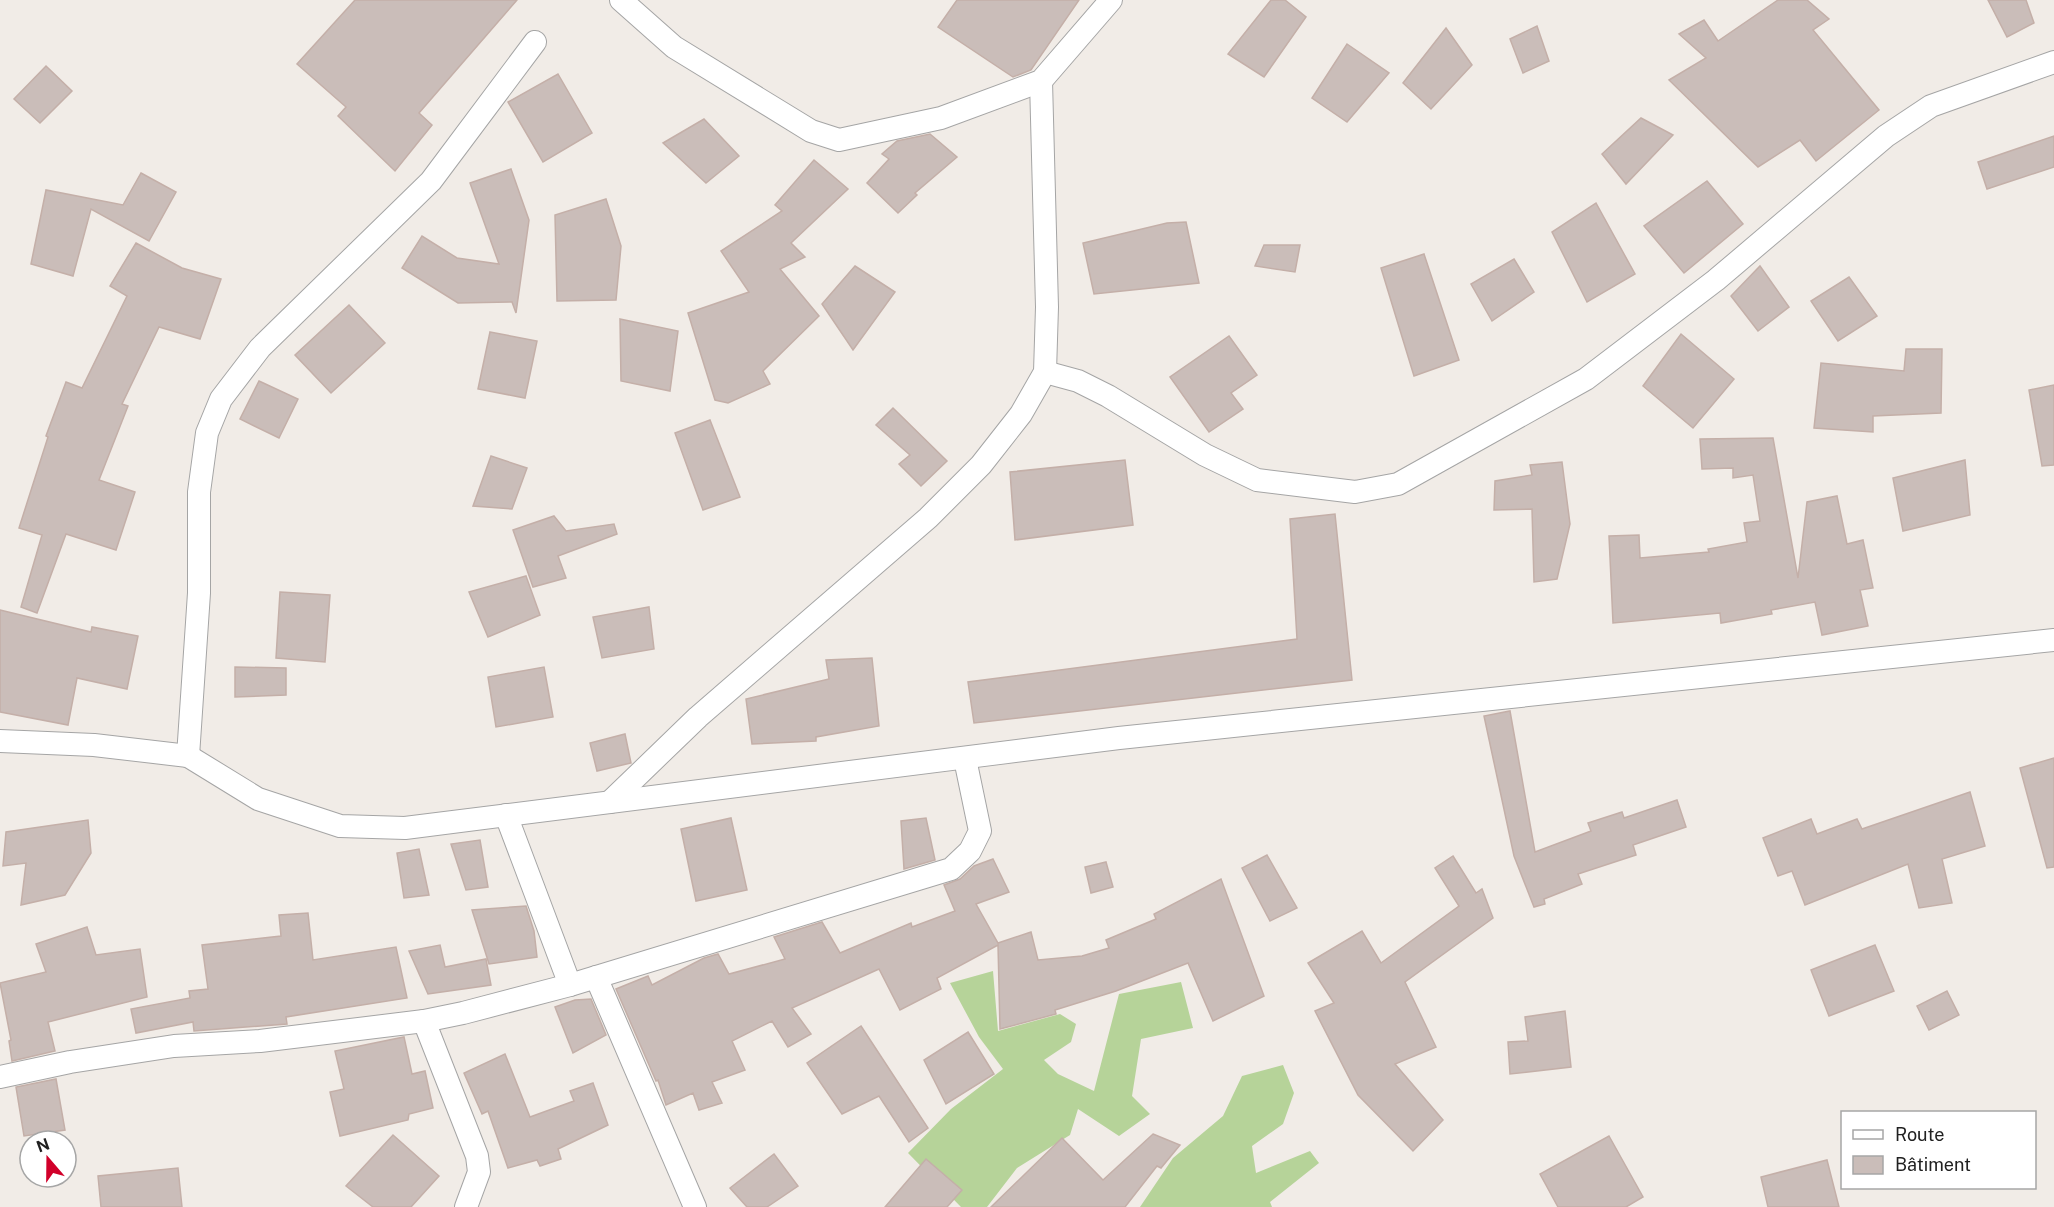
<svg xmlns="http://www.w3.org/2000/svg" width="2054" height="1207" font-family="'Public Sans',sans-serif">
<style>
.forest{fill:#b6d399}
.building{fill:#cabdb9;stroke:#c4afa8;stroke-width:1.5}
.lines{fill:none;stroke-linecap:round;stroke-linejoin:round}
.minor-casing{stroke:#a5a5a5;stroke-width:24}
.minor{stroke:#fff;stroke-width:22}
</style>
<rect width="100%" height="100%" fill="#f1ece7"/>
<!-- forest -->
<g class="forest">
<polygon points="993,971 998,1031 1060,1014 1076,1024 1071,1042 1044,1060 1058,1074 1094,1091 1119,994 1181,982 1193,1028 1141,1039 1132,1096 1150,1114 1119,1136 1078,1109 1070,1135 1017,1168 987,1207 961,1207 908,1153 951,1109 1003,1069 979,1037 950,983"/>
<polygon points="1283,1065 1294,1093 1283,1124 1252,1146 1256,1173 1310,1151 1319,1163 1270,1202 1272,1207 1140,1207 1173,1158 1223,1116 1242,1076"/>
</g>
<!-- building -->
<g class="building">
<polygon points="355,0 517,0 419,113 432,125 395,171 338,116 346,107 297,64"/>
<polygon points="957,0 1079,0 1031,70 1013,77 938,27"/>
<polygon points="1271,0 1285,0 1306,17 1264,77 1228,54"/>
<polygon points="1778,0 1807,0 1829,19 1813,30 1879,110 1816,161 1800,140 1758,167 1669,80 1706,58 1679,34 1704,20 1718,41"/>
<polygon points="1988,0 2026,0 2034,23 2007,37"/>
<polygon points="1537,26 1549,61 1523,73 1510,39"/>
<polygon points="1446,28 1472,65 1431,109 1403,83"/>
<polygon points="1347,44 1389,73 1347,122 1312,98"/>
<polygon points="46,66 72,91 40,123 14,99"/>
<polygon points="558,74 592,133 543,162 508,102"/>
<polygon points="1641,118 1673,135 1626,184 1602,154"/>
<polygon points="704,119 739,156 706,183 663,143"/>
<polygon points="930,134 957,157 915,193 917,195 898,213 867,183 889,159 882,154 897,141"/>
<polygon points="2054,136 2054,167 1987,189 1978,162"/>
<polygon points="814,160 848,189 791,243 805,257 780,269 819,316 763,371 770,384 728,403 715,400 688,313 749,292 721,251 782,211 775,205"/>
<polygon points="511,169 529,220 516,313 512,302 458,303 402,268 422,236 457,258 499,264 470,183"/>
<polygon points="141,173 176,192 149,241 91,209 73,276 31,264 46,190 123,205"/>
<polygon points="1707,181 1743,224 1684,273 1644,226"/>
<polygon points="606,199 621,246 616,300 557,301 555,215"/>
<polygon points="1596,203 1635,274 1587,302 1552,232"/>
<polygon points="1186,222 1199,283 1094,294 1083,243 1167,223"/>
<polygon points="136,243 182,268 221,279 200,339 159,327 122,404 128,406 99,480 135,492 116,550 66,534 37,613 21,607 42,535 19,528 48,437 46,436 66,382 82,388 127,296 110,286"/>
<polygon points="1264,245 1300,245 1295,272 1255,266"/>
<polygon points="1424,254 1459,360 1414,376 1381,268"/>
<polygon points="1514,259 1534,292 1492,321 1471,284"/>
<polygon points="855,266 895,292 853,350 822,304"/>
<polygon points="1760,266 1789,307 1758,331 1731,296"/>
<polygon points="1849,277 1877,316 1838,341 1811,301"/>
<polygon points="349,305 385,343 331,393 295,355"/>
<polygon points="620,319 678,331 670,391 621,381"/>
<polygon points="490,332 537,341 525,398 478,389"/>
<polygon points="1681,334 1734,379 1693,428 1643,386"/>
<polygon points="1229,336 1257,375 1231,393 1243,409 1209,432 1170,377"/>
<polygon points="1906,349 1942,349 1941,413 1873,416 1873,432 1814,428 1821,363 1904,371"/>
<polygon points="259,381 298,399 279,438 240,419"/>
<polygon points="2054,385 2054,465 2042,466 2029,390"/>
<polygon points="893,408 947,461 921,486 899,464 910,455 876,425"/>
<polygon points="710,420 740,497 703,510 675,433"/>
<polygon points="1773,438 1798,578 1807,502 1837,496 1847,544 1863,540 1873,588 1860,590 1868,626 1822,635 1815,602 1771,610 1772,614 1721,623 1720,613 1613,623 1609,536 1639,535 1640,558 1709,552 1708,549 1747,542 1744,523 1760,521 1753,475 1733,478 1733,468 1702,469 1700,439"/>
<polygon points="491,456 527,468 512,509 473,506"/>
<polygon points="1125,460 1133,525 1015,540 1010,472"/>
<polygon points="1965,460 1970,515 1903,531 1893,478"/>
<polygon points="1562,462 1570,524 1557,579 1534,582 1532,509 1494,510 1495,481 1532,475 1530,465"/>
<polygon points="1335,514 1352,680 974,723 968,682 1297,639 1290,519"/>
<polygon points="554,516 566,531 614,524 617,534 558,556 566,578 533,587 513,530"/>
<polygon points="526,576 540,615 488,637 469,592"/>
<polygon points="280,592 330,595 325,662 276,658"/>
<polygon points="649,607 654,649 602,658 593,617"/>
<polygon points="0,610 91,632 92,627 138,636 127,689 77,678 68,725 0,712"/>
<polygon points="872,658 879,726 816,737 816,741 752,744 746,699 829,679 826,660"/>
<polygon points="235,667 286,668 286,695 235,697"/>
<polygon points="544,667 553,717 496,727 488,677"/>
<polygon points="1510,711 1535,852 1591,831 1588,823 1622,812 1624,818 1677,800 1686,827 1633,845 1636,855 1578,874 1582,884 1544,899 1545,904 1534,907 1514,856 1484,716"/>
<polygon points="625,734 631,763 597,771 590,743"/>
<polygon points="2054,758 2054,867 2047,868 2020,768"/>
<polygon points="1970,792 1985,846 1942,859 1952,903 1919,908 1908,864 1805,905 1792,871 1778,876 1763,838 1811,819 1817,834 1857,819 1862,829"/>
<polygon points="731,818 747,890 696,901 681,829"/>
<polygon points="926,818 935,860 904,869 901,821"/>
<polygon points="88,820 91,853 65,895 21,905 26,863 3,866 6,832"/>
<polygon points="480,840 488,887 466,890 451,844"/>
<polygon points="419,849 429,895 404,898 397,853"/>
<polygon points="1267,855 1297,908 1270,921 1242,868"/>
<polygon points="1453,856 1476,893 1482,889 1493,918 1405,982 1436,1047 1395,1064 1443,1120 1413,1151 1358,1095 1315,1011 1334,1003 1308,963 1362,931 1381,963 1459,906 1435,868"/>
<polygon points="993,859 1009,892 976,904 998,943 1031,932 1038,960 1082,956 1109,948 1106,940 1156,919 1154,914 1221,879 1264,996 1213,1021 1188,963 1116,991 1055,1010 1056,1014 1000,1029 998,945 937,978 941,989 900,1010 879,969 792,1008 811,1034 788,1047 772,1021 732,1041 745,1070 712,1082 722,1103 699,1110 693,1093 666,1105 658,1080 656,1081 616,989 648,976 652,985 704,958 718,954 729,974 785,959 774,937 822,922 840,953 911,923 912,927 955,911 944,885 960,879 974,866"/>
<polygon points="1106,862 1113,887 1091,893 1085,867"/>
<polygon points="526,906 534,931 537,957 489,964 472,910"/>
<polygon points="308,913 313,960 396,947 407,998 286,1017 287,1024 194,1031 193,1022 136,1033 131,1009 190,998 189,991 208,989 202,945 281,936 279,915"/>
<polygon points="87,927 96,955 140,949 147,997 48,1022 55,1051 12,1061 9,1041 11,1040 0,983 46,972 36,944"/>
<polygon points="440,945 445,967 486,959 491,985 428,994 409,951"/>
<polygon points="1875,945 1894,991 1829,1016 1811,970"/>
<polygon points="1947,991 1959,1015 1929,1030 1917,1006"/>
<polygon points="591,999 606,1035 573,1053 555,1007 575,1000"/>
<polygon points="1565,1011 1571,1067 1510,1074 1508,1042 1528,1041 1525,1017"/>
<polygon points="861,1026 928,1128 909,1142 879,1096 842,1114 807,1063"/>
<polygon points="968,1032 994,1074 946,1104 924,1060"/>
<polygon points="404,1037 412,1074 425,1071 433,1108 409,1114 408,1120 340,1136 330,1092 344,1089 335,1051"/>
<polygon points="505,1054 530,1117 574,1101 570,1091 593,1083 608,1125 558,1149 561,1159 540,1166 537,1160 508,1168 488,1111 482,1114 464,1073"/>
<polygon points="56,1079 65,1130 24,1136 16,1087"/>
<polygon points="1153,1134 1180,1145 1161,1168 1157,1166 1125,1207 991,1207 1062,1138 1103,1180"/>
<polygon points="393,1135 439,1176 411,1207 373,1207 346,1186"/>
<polygon points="1609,1136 1643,1197 1626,1207 1558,1207 1540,1174"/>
<polygon points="774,1154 798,1186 767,1207 747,1207 730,1188"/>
<polygon points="926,1159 962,1190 947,1207 885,1207"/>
<polygon points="1827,1160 1839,1207 1768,1207 1761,1177"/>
<polygon points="178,1168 182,1207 101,1207 98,1176"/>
</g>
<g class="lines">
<defs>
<g id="minor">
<polyline points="621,0 674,47 811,131 839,140 941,118 1041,81 1111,0"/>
<polyline points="1045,372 1078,381 1108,396 1205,455 1257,480 1355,492 1398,484 1586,379 1716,280 1886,136 1931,106 2054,62"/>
<polyline points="0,741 94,745 188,756 258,799 340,826 405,828 1119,738 2054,640"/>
<polyline points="188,756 199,593 199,492 207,433 221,399 260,348 431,181 535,42"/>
<polyline points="610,802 698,717 928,518 981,465 1021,414 1045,372 1047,307 1041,81"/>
<polyline points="506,815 570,985"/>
<polyline points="596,977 695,1207"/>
<polyline points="424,1021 477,1156 479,1172 466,1207"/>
<polyline points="0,1077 70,1062 174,1046 260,1041 424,1021 463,1013 570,985 951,869 970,851 980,831 965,759"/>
</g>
</defs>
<!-- minor casing -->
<use href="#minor" class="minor-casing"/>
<!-- minor -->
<use href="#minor" class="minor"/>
</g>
<!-- legend -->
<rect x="1841" y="1111" width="195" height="78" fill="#ffffff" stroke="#a6a6a6" stroke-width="1.5"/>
<rect x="1853" y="1130" width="30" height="9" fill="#ffffff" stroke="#a6a6a6" stroke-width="1.5"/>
<text x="1895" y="1141" font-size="18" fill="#212121">Route</text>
<rect x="1853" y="1156" width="30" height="18" fill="#cabdb9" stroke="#a6a6a6" stroke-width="1.5"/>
<text x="1895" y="1171" font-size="18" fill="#212121">Bâtiment</text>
<!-- north arrow -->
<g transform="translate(48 1159) rotate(340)"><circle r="28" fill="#ffffff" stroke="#a6a6a6" stroke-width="1.5"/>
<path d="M0-4.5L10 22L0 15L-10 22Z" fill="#d1002a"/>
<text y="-9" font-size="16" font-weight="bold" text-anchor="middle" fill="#212121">N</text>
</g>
</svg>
